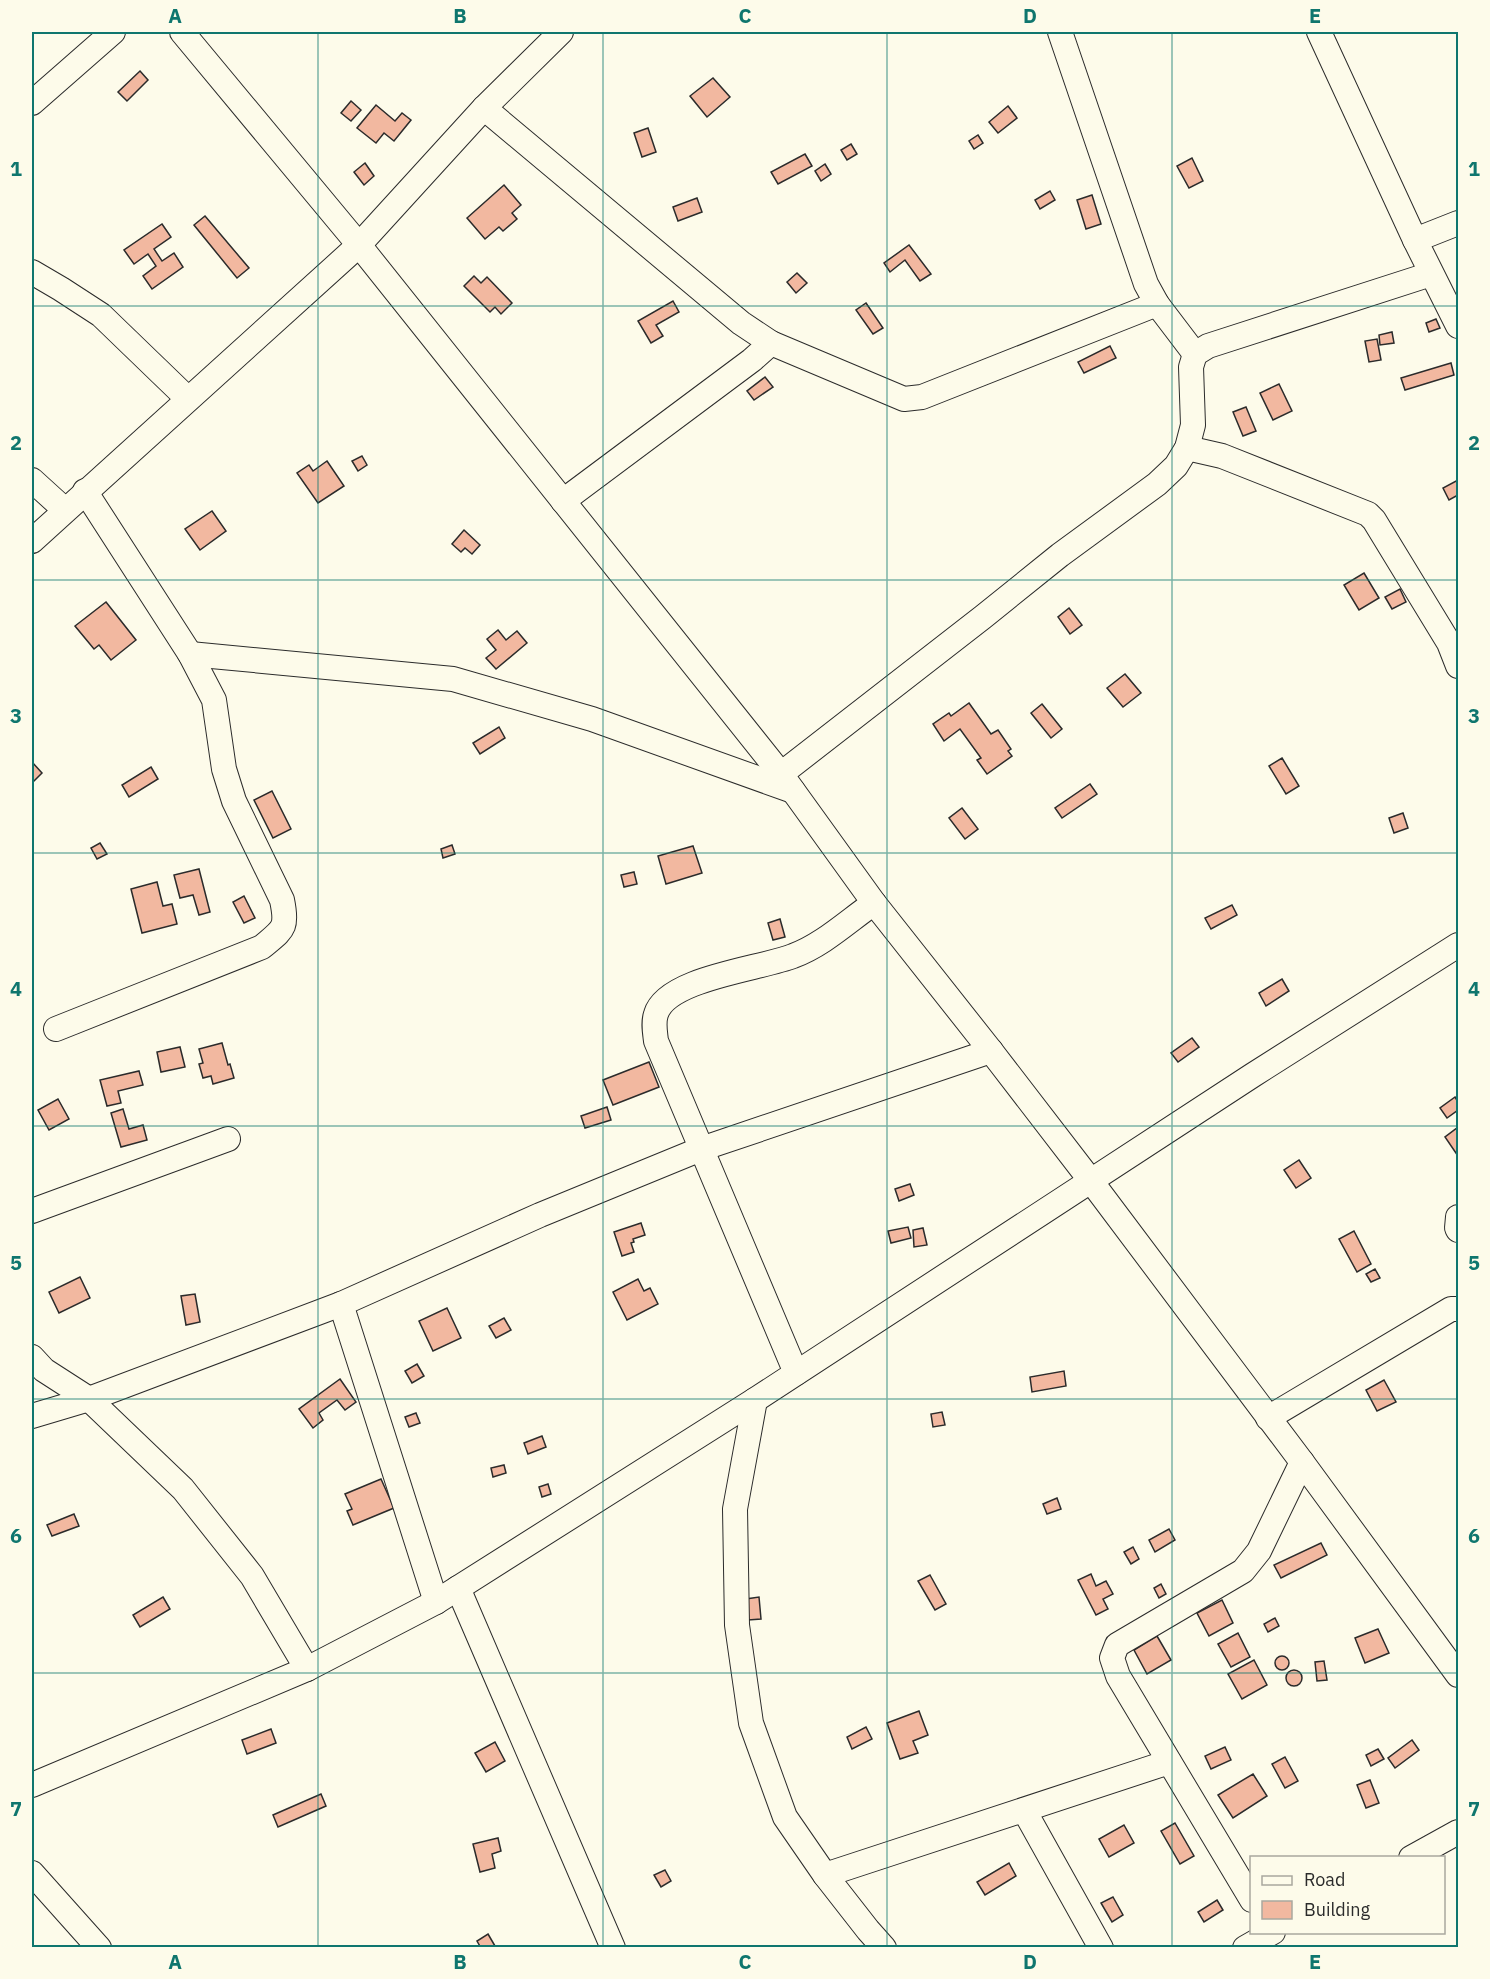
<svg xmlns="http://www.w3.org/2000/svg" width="1490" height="1979" font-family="'IBM Plex Sans',sans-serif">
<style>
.building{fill:#f2b8a0;stroke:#2b2b2b;stroke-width:1.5}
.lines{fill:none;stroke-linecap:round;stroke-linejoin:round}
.minor-casing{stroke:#2b2b2b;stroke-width:26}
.minor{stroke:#fdfbea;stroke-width:24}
.grid{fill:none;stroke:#0f766e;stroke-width:1.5;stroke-opacity:0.55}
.neatline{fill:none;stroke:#0f766e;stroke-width:2}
.grid-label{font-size:20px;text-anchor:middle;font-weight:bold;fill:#0f766e}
</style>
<rect width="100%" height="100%" fill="#fdfbea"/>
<!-- building -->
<g class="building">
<polygon points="140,71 148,80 127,101 118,92"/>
<polygon points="713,78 730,97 707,117 690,96"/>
<polygon points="351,101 361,110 351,121 341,113"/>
<polygon points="376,105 395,121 402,113 411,120 394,141 384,133 376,143 357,128"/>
<polygon points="1008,106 1017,118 998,133 989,122"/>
<polygon points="648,128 656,152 642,157 634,133"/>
<polygon points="978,135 983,143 974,149 969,141"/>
<polygon points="851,144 857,154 847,160 841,150"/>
<polygon points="805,154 812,166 778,184 771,172"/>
<polygon points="1192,158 1203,181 1189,188 1177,166"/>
<polygon points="365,163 374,176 364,185 354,172"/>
<polygon points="825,164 831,174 821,181 815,171"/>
<polygon points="504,185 521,205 512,213 517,219 503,231 499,227 485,239 467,218"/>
<polygon points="1050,191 1055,200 1040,209 1035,200"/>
<polygon points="1092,195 1101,224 1086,229 1077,200"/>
<polygon points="697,198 702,212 678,221 673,207"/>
<polygon points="205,216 249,268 237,278 194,225"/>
<polygon points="162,224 171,237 154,249 162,261 174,253 183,267 152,289 143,276 156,266 148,254 134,264 124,250"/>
<polygon points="909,245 931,274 920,281 905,260 890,272 884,263"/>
<polygon points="797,273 807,283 796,293 787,282"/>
<polygon points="474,276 481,283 487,277 512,303 501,314 495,307 490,312 464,286"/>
<polygon points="673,301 679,312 656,325 663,336 651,343 638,321"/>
<polygon points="866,303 883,328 873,334 856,310"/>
<polygon points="1436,319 1440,328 1429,332 1426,323"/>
<polygon points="1392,332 1394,343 1380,345 1379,335"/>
<polygon points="1377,339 1381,360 1369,362 1365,341"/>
<polygon points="1110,346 1116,358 1084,373 1078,362"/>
<polygon points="1451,363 1454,375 1405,390 1401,378"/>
<polygon points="765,377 773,387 754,400 747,391"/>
<polygon points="1279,384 1292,411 1273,420 1260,393"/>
<polygon points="1246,407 1256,431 1243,436 1233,412"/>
<polygon points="362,456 367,465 358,471 352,461"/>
<polygon points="327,461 344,486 318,503 297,473 309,465 313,471"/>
<polygon points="1458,480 1458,495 1449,500 1443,488"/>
<polygon points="212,511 226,531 200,550 185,529"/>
<polygon points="464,530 480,545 472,554 465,548 461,552 452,544"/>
<polygon points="1364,573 1379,598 1359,610 1344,585"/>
<polygon points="1400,589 1406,602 1392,609 1385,597"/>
<polygon points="106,602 136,640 111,660 99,645 94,649 75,626"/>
<polygon points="1069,608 1082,625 1070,634 1058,617"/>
<polygon points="498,630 506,640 517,631 527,643 496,669 486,658 496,650 487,639"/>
<polygon points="1125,674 1141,693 1123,707 1107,688"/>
<polygon points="969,703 991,734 998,730 1011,749 1008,751 1012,756 987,774 977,760 981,758 960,729 944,741 933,724 949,713 951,716"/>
<polygon points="1042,704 1062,729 1051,738 1031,713"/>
<polygon points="499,727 505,738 480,754 473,743"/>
<polygon points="1282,758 1299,786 1286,794 1269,766"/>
<polygon points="32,762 42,773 32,783"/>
<polygon points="151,767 158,779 129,797 122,785"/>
<polygon points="1090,784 1097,794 1062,818 1055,808"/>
<polygon points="272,791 291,829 273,838 254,800"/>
<polygon points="962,808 978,829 965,839 949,818"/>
<polygon points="1403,813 1408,828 1394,833 1389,818"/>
<polygon points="100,843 107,854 97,859 91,848"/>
<polygon points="452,845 455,854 443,858 441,849"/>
<polygon points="693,846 702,873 666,884 658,856"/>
<polygon points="199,869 210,912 199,915 193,895 180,898 174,875"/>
<polygon points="634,872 637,884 624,887 621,875"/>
<polygon points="157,882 163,906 172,904 177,924 142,933 131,889"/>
<polygon points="244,896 255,918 244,923 233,902"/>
<polygon points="1232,905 1237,915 1211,929 1205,918"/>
<polygon points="780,919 785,937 773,940 768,923"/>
<polygon points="1282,979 1289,991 1266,1006 1259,993"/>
<polygon points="1192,1038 1199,1047 1178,1062 1171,1053"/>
<polygon points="222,1043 228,1065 230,1064 234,1078 213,1084 211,1076 203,1078 199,1064 203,1063 199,1049"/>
<polygon points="180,1047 185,1067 161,1072 157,1052"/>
<polygon points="649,1062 659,1087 613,1105 603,1080"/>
<polygon points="139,1071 143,1085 118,1091 121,1103 107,1106 100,1080"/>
<polygon points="1455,1097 1458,1102 1458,1110 1447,1118 1440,1108"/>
<polygon points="58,1099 69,1119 49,1130 38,1110"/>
<polygon points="607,1107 611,1120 585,1128 581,1116"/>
<polygon points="123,1109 129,1129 143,1125 147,1140 121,1147 111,1113"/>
<polygon points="1457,1128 1458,1130 1458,1156 1445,1137"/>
<polygon points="1299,1160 1311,1178 1296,1188 1284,1170"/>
<polygon points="910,1184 914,1195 899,1201 895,1189"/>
<polygon points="641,1223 645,1235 633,1239 634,1242 631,1243 634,1252 622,1256 614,1232"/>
<polygon points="908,1227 911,1238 891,1243 888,1231"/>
<polygon points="923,1228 927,1245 914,1247 913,1230"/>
<polygon points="1354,1231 1371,1264 1357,1272 1339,1239"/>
<polygon points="1375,1269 1380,1278 1371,1282 1366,1274"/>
<polygon points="80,1277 90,1298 59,1313 49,1292"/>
<polygon points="638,1279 644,1291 650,1288 658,1304 627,1320 613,1292"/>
<polygon points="195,1294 200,1322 186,1325 181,1296"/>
<polygon points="447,1308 461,1338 433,1351 419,1321"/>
<polygon points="504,1318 511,1330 496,1338 489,1326"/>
<polygon points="417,1364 424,1376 412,1383 405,1371"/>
<polygon points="1064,1371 1066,1386 1032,1392 1030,1377"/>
<polygon points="340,1379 356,1402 345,1410 337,1400 319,1413 323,1420 313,1428 299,1409"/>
<polygon points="1384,1380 1396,1402 1377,1411 1366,1390"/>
<polygon points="942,1412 945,1425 933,1427 931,1414"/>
<polygon points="416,1413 420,1423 409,1427 405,1417"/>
<polygon points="542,1436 546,1447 528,1454 524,1443"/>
<polygon points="504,1465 506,1473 493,1477 491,1468"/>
<polygon points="381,1479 394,1508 353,1525 347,1511 352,1509 345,1494"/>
<polygon points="548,1484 551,1494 542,1497 539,1487"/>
<polygon points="1057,1498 1061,1509 1047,1514 1043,1504"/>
<polygon points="74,1514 79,1526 52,1536 47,1525"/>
<polygon points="1169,1529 1175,1540 1155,1552 1149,1540"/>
<polygon points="1321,1543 1327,1555 1281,1578 1274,1565"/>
<polygon points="1133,1547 1139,1559 1131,1564 1124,1552"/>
<polygon points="1091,1574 1096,1586 1106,1581 1113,1594 1103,1599 1108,1609 1096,1615 1078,1580"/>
<polygon points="930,1575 946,1604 935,1610 918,1581"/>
<polygon points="1161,1584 1166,1594 1159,1598 1154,1588"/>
<polygon points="163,1597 170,1609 140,1627 133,1615"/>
<polygon points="759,1597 761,1619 748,1620 746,1599"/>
<polygon points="1222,1600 1233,1623 1209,1636 1197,1613"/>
<polygon points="1275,1618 1279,1626 1268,1632 1264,1624"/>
<polygon points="1378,1629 1389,1653 1365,1663 1355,1638"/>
<polygon points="1238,1633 1250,1657 1231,1667 1218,1644"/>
<polygon points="1157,1636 1171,1660 1147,1674 1134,1650"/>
<circle cx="1282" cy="1663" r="7"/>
<polygon points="1254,1660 1267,1685 1242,1699 1228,1674"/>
<polygon points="1324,1661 1327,1680 1317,1681 1315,1662"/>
<circle cx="1294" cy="1678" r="8"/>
<polygon points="919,1711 928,1735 913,1741 918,1753 900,1759 887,1723"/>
<polygon points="866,1727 872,1739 852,1749 847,1737"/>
<polygon points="271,1729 276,1743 247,1754 242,1740"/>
<polygon points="1412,1740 1419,1750 1395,1768 1388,1758"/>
<polygon points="495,1742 505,1761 486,1772 475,1753"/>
<polygon points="1225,1747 1231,1760 1211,1769 1205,1756"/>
<polygon points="1378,1749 1384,1759 1371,1766 1366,1755"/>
<polygon points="1285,1757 1298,1781 1285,1788 1272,1764"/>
<polygon points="1253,1774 1267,1796 1233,1818 1218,1795"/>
<polygon points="1370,1780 1379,1803 1366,1808 1357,1785"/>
<polygon points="321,1794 326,1806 278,1827 273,1815"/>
<polygon points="1175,1823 1194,1856 1180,1864 1161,1831"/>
<polygon points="1124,1825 1134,1843 1109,1857 1099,1839"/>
<polygon points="498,1838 501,1851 492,1854 495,1868 480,1872 473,1844"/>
<polygon points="1009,1863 1016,1876 985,1895 977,1882"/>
<polygon points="665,1870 671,1881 661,1887 654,1875"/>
<polygon points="1113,1897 1123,1915 1112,1922 1101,1903"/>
<polygon points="1217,1900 1223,1910 1204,1922 1198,1912"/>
<polygon points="488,1934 495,1946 481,1948 477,1941"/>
</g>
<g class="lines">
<defs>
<g id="minor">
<polyline points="182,32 359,245 781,774 874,903 991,1051 1091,1181 1302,1462 1458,1675"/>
<polyline points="1060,32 1146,284 1157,304 1195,354"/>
<polyline points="1319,32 1415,240 1458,326"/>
<polyline points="32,103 113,32"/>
<polyline points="484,108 741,323 771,343 904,399 922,397 1157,304"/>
<polyline points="1415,240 1458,223"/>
<polyline points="32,272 61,289 101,315 188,399"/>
<polyline points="1187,448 1222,456 1368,514 1374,520 1449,643 1458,666"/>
<polyline points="32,480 65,510"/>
<polyline points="563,501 752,360 771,343"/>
<polyline points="32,541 359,245 484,108 561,32"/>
<polyline points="190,654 453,679 592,719 793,791"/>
<polyline points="781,774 983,617 1060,555 1157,484 1176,466 1187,448 1193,425 1191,367 1195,354 1208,346 1431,274"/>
<path d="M56,1029L262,947C283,929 288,929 282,900L234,801L224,769L214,700L190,654L85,491"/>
<polyline points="32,1211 228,1139"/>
<polyline points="1458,1217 1457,1228 1458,1230"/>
<polyline points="341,1304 436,1602"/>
<polyline points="32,1357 44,1370 89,1399 183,1489 252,1576 307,1669"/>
<path d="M796,1373L656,1041C655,1032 653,1023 656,1014C667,978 760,969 793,956C823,945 848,921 874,903"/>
<polyline points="755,1400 735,1509 737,1625 751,1723 785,1817 825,1875 868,1930 884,1948"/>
<polyline points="32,1416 89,1399 341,1304 540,1215 701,1149 991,1051"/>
<polyline points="1268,1418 1451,1309 1458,1309"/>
<polyline points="458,1588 613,1948"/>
<polyline points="32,1785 307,1669 436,1602 755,1400 1253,1075 1458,945"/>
<polyline points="1024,1810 1101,1948"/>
<polyline points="1411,1858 1458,1832"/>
<polyline points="32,1873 99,1948"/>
<polyline points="825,1875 1169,1762"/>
<polyline points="1252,1900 1118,1676 1112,1658 1117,1645 1243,1571 1259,1551 1302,1462"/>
<polyline points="1245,1948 1273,1932"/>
</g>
</defs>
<!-- minor casing -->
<use href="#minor" class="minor-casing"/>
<!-- minor -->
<use href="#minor" class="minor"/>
</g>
<!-- grid -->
<path class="grid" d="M318,32V1948M603,32V1948M887,32V1948M1172,32V1948M32,306H1458M32,580H1458M32,853H1458M32,1126H1458M32,1399H1458M32,1673H1458"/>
<!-- border -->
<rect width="1490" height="1979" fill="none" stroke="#fdfbea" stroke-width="66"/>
<!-- legend -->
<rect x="1250" y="1856" width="195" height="78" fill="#fdfbea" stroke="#a9a89e" stroke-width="1.5"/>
<rect x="1262" y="1876" width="30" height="9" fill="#fdfbea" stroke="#a9a89e" stroke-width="1.5"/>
<text x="1304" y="1886" font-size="18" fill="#2b2b2b">Road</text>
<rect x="1262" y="1901" width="30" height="18" fill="#f2b8a0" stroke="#a9a89e" stroke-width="1.5"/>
<text x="1304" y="1916" font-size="18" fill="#2b2b2b">Building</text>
<rect x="33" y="33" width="1424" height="1913" class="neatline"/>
<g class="grid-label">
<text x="175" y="23">A</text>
<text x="460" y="23">B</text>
<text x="745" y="23">C</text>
<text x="1030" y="23">D</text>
<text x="1315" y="23">E</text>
<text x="16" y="176">1</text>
<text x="1474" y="176">1</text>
<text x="16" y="450">2</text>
<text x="1474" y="450">2</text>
<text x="16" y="723">3</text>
<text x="1474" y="723">3</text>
<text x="16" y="996">4</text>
<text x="1474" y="996">4</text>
<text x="16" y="1270">5</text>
<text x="1474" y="1270">5</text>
<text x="16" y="1543">6</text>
<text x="1474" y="1543">6</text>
<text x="16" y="1816">7</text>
<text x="1474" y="1816">7</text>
<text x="175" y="1969">A</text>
<text x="460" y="1969">B</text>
<text x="745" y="1969">C</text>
<text x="1030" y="1969">D</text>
<text x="1315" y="1969">E</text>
</g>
</svg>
